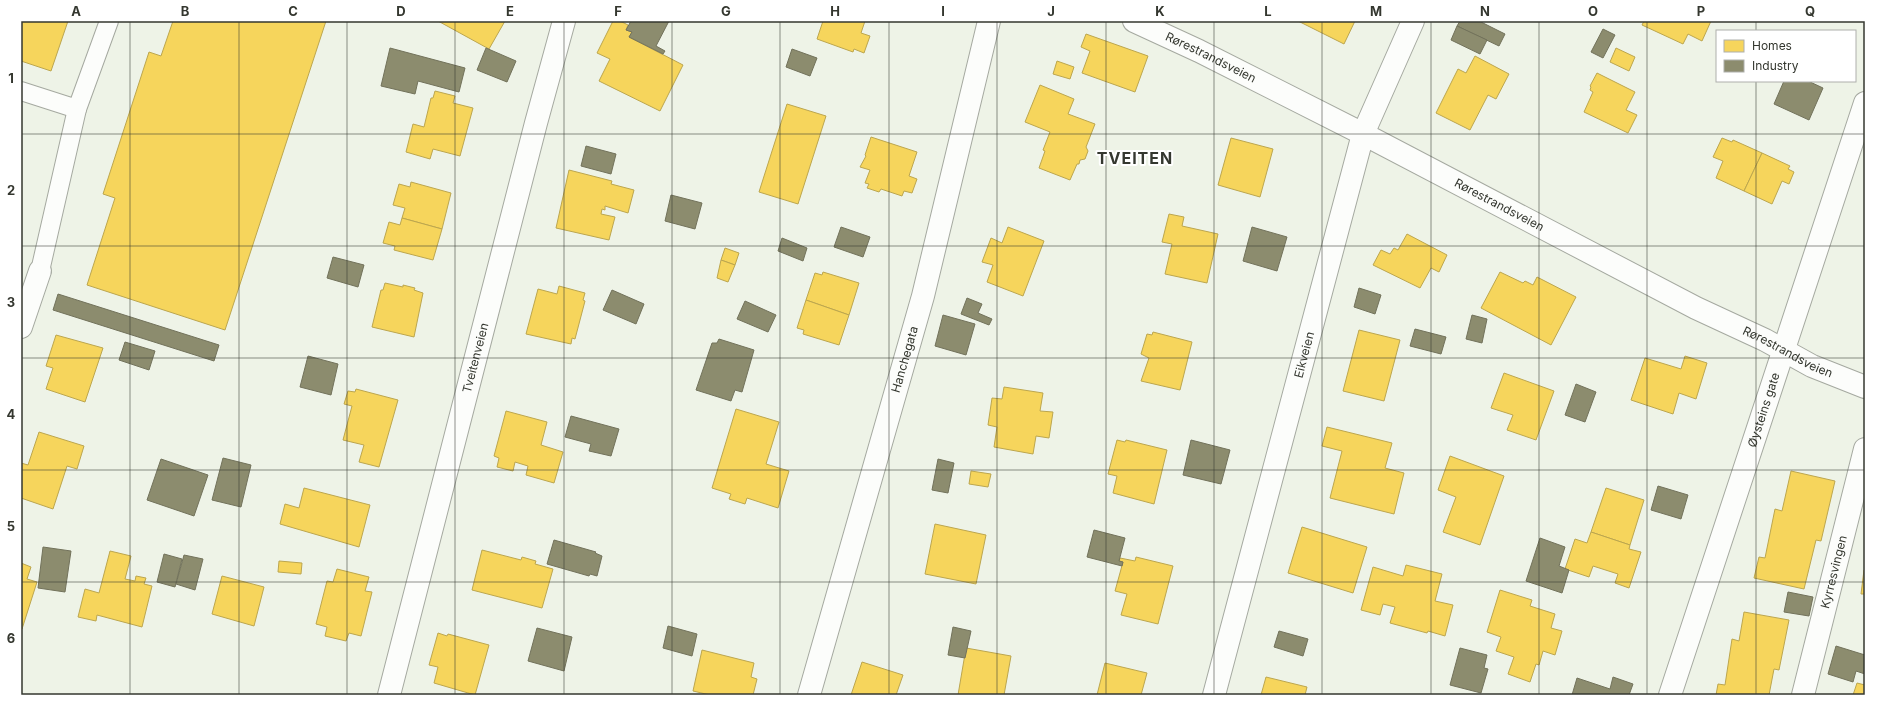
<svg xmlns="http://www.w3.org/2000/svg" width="1886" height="716" font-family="Inter,sans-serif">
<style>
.homes{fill:#f6d55c;stroke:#bca64e}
.industry{fill:#8c8c6e;stroke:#72725b}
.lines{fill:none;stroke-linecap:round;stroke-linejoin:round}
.lane-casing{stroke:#a5a9a0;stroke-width:20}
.street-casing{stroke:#a5a9a0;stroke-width:24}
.lane{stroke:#fcfdfb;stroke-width:18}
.street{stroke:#fcfdfb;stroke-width:22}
.grid{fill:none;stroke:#34372f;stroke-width:1;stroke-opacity:0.55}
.labels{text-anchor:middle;stroke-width:4;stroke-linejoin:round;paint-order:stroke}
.street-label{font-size:12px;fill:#34372f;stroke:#fff}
.district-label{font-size:16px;font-weight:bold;letter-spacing:1px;fill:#34372f;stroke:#fff}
.neatline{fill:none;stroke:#34372f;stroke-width:1.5}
.grid-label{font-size:13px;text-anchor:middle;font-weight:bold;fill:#34372f}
</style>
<rect width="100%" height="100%" fill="#eef3e7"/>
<!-- homes -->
<g class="homes">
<polygon points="21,21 68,21 51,71 21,61"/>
<polygon points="173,21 326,21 225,330 87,285 115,198 103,194 149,52 161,56"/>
<polygon points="438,21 505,21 489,49"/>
<polygon points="613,21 620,21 628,25 626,30 632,32 629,37 683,65 660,111 599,81 610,59 597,53"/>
<polygon points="823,21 865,21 861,33 870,36 864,53 854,49 853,52 817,39"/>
<polygon points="1298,21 1355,21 1344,44"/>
<polygon points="1644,21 1711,21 1702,41 1688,34 1683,44 1642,25"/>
<polygon points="1086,34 1148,56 1135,92 1082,73 1090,51 1081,47"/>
<polygon points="1616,48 1635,57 1629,71 1610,62"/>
<polygon points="1475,56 1509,74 1496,99 1488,95 1470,130 1436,113 1458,69 1466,73"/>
<polygon points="1057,61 1074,67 1070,79 1053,74"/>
<polygon points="1597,73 1635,92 1626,110 1637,115 1628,133 1584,112 1593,92 1590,90 1591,87 1590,86"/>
<polygon points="1040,85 1074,99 1068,114 1095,124 1086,147 1088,151 1085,159 1080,160 1079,164 1077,164 1070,180 1039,168 1045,151 1043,150 1050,132 1025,122"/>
<polygon points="435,91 455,96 453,103 473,108 460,156 433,149 430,159 406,152 413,124 424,127 431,98 433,98"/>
<polygon points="787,104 826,116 798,204 759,192"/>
<polygon points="871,137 917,152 909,176 917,179 912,193 904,191 902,196 881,189 879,192 867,188 869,184 865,183 870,170 860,167 866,156 865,155"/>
<polygon points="1231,138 1273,149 1260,197 1218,185"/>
<polygon points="1722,138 1732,142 1733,140 1762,153 1744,191 1716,178 1723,161 1713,157"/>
<polygon points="1762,153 1790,166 1788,169 1794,172 1789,184 1782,181 1772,204 1744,191"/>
<polygon points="569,170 612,181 611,184 634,190 628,213 605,206 605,210 602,209 601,214 615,217 609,240 556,228"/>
<polygon points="411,182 451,193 442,229 402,218 405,208 393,205 399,184 410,187"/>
<polygon points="1169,214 1184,217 1182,226 1218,234 1207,283 1165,274 1172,244 1162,242"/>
<polygon points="402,218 442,229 433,260 394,250 395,246 383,243 389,222 400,225"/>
<polygon points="1008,227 1044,241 1023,296 987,282 993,265 982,262 991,238 1002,243"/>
<polygon points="1407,234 1447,255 1439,272 1431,268 1420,288 1373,265 1381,250 1390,254 1394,248 1398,250"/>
<polygon points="725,248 739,253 735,265 721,260"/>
<polygon points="721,260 735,265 728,282 717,278"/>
<polygon points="823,272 859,283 849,315 806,300 815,273 822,275"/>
<polygon points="1500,272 1523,283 1525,281 1533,285 1537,277 1576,297 1551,345 1481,308"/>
<polygon points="385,283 403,287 403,285 415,288 414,290 423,293 414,337 372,327 381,290 383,290"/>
<polygon points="559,286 585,293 583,300 585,301 575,339 572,338 571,344 526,334 538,289 557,294"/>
<polygon points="806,300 849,315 839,345 803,334 804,330 797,328"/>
<polygon points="1359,330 1400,340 1384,401 1343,391"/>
<polygon points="1153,332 1192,342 1180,390 1141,381 1149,358 1141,354 1147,334 1152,335"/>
<polygon points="56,335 103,348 85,402 46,389 53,368 46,366"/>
<polygon points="1685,356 1707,363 1696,399 1679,393 1673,414 1631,400 1645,358 1681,369"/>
<polygon points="1504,373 1554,391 1536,440 1507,430 1513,415 1491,408"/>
<polygon points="1004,387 1043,393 1040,411 1053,412 1049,438 1036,436 1033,454 994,447 997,427 988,425 992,398 1002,399"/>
<polygon points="356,389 398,400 379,467 359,462 364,445 343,440 352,406 344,404 348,391 355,392"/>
<polygon points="736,409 779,422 766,464 789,471 778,508 747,498 745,504 729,499 731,494 712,488"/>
<polygon points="506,411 547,422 541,445 563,452 554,483 526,475 528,466 515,462 513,471 497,467 499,458 494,456"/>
<polygon points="1327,427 1392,443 1385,468 1404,473 1394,514 1330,498 1342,451 1322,446"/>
<polygon points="39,432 84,446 77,469 67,466 53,509 21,498 21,463 28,465"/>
<polygon points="1117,440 1125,442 1126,440 1167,450 1154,504 1113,493 1117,476 1108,474"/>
<polygon points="1450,456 1504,476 1480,545 1443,532 1456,497 1438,490"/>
<polygon points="971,471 991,474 988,487 969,484"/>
<polygon points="1791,471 1835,481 1821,541 1816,540 1804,589 1754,578 1759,557 1765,558 1775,509 1782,511"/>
<polygon points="304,488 370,505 359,547 280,524 285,504 299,508"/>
<polygon points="1606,488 1644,500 1630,545 1591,532"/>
<polygon points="935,524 986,535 976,584 925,574"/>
<polygon points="1302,527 1367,547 1353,593 1288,573"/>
<polygon points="1591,532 1630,545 1629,549 1641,552 1629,588 1615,583 1618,574 1593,566 1589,577 1565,569 1575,539 1587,543"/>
<polygon points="482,550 521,560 522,557 536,561 535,564 553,569 542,608 472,590"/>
<polygon points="110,551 131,556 125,579 135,581 136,576 146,578 144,584 152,586 142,627 97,615 96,621 78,617 85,589 99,593"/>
<polygon points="1136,557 1173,566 1158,624 1121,615 1127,594 1115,591 1123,562 1119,561 1120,558 1135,561"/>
<polygon points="279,561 302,563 301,574 278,572"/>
<polygon points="21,563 31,567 27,579 37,582 22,629"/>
<polygon points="1406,565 1442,574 1435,601 1453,605 1445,636 1428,631 1427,633 1390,623 1395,607 1383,604 1380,615 1361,610 1373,567 1403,576"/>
<polygon points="337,569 369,577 365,591 372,592 361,636 349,633 346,641 325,636 327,627 316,624 327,581 333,582"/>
<polygon points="1864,570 1865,570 1865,594 1861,594"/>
<polygon points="222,576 264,587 254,626 212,614"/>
<polygon points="1500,590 1532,600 1530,606 1555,614 1551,628 1562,631 1555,655 1543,651 1539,665 1536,664 1530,682 1508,674 1514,657 1496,651 1501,637 1487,632"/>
<polygon points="1744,612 1789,620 1779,670 1774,669 1769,695 1716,695 1718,684 1725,685 1732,639 1739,641"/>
<polygon points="438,633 447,636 448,634 489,645 475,695 434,683 438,667 429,665"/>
<polygon points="966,648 1011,656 1004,695 958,695"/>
<polygon points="702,650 754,663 751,677 757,679 753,695 710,695 693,691"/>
<polygon points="862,662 903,675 896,695 851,695"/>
<polygon points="1105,663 1147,673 1141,695 1097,695"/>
<polygon points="1266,677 1307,687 1305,695 1261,695"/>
<polygon points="1857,683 1865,685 1865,695 1853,695"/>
</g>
<!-- industry -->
<g class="industry">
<polygon points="631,21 669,21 656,46 665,51 663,54 629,37 632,32 626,30"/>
<polygon points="1460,21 1479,21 1505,34 1499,46 1457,26"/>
<polygon points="1457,26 1487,40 1480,54 1451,40"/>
<polygon points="1603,29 1615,35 1603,58 1591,52"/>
<polygon points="390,48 465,68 459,92 418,81 415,94 381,86"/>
<polygon points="486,48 516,61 507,82 477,70"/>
<polygon points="792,49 817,58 810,76 786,67"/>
<polygon points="1784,81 1808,81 1823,88 1809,120 1774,104"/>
<polygon points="586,146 616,154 611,174 581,166"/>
<polygon points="671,195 702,203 695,229 665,221"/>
<polygon points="841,227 870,237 863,257 834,247"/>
<polygon points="1252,227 1287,237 1277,271 1243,261"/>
<polygon points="782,238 807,248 803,261 778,251"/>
<polygon points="333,257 364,265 358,287 327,278"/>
<polygon points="1359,288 1381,295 1375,314 1354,307"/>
<polygon points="612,290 644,304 636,324 603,310"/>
<polygon points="58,294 219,345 214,361 53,310"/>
<polygon points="967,298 982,304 978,313 992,319 989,325 961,314"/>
<polygon points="745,301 776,315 768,332 737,319"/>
<polygon points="943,315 975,324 966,355 935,346"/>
<polygon points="1472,315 1487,319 1482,343 1466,339"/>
<polygon points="1415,329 1446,337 1441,354 1410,346"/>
<polygon points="719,339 754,350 742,392 735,390 731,401 696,390 712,343 717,343"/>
<polygon points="125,342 155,351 149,370 119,360"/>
<polygon points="308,356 338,364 331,395 300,387"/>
<polygon points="1576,384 1596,392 1585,422 1565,415"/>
<polygon points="571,416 619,429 611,456 589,451 591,444 565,437"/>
<polygon points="1191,440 1230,450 1221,484 1183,475"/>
<polygon points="223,458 251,465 241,507 212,500"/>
<polygon points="161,459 208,475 194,516 147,500"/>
<polygon points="938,459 954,463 948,493 932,490"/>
<polygon points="1658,486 1688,495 1681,519 1651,510"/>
<polygon points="1094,530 1125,538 1119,561 1123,562 1122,566 1087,557"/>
<polygon points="1540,538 1565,547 1559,566 1569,570 1562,593 1526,581"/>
<polygon points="554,540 596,552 595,553 602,556 597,576 590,574 589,576 547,564"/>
<polygon points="43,547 71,551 65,592 38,588"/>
<polygon points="164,554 182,559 175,587 157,582"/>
<polygon points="184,555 203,559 195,590 176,584"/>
<polygon points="1788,592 1813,597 1809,616 1784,612"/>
<polygon points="668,626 697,634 692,656 663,648"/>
<polygon points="953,627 971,631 965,658 948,655"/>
<polygon points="537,628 572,637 564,671 528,661"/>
<polygon points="1279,631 1308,639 1303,656 1274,647"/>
<polygon points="1836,646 1865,655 1865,674 1856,671 1853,682 1828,674"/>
<polygon points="1460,648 1487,655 1484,668 1488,669 1481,693 1450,685"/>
<polygon points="1613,677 1633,684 1629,695 1572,695 1577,678 1610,689"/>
</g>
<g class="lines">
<defs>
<g id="lane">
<polyline points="21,91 77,109 109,21"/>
<polyline points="40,271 77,109"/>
</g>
<g id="street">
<path id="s1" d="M1134,21L1199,51L1373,139L1696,308L1765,340L1812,366L1865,387"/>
<polyline points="21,327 40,271"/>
<path id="s2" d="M389,695L536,123L564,21"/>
<path id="s3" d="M809,695L923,296L989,21"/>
<path id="s4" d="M1214,695L1363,134L1413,21"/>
<path id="s5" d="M1670,695L1865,103"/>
<path id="s6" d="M1803,695L1865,449"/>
</g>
</defs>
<!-- lane casing -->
<use href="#lane" class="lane-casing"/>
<!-- street casing -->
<use href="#street" class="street-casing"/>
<!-- lane -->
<use href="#lane" class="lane"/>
<!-- street -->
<use href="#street" class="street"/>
</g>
<!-- grid -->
<path class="grid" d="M130,21V695M239,21V695M347,21V695M455,21V695M564,21V695M672,21V695M780,21V695M889,21V695M997,21V695M1106,21V695M1214,21V695M1322,21V695M1431,21V695M1539,21V695M1647,21V695M1756,21V31M1756,81V695M21,134H1865M21,246H1865M21,358H1865M21,470H1865M21,582H1865"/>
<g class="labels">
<!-- street labels -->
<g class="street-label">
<text dy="4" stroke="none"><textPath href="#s1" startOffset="85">Rørestrandsveien</textPath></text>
<text dy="4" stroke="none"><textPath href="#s1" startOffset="409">Rørestrandsveien</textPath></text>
<text dy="4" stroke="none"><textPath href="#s1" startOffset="733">Rørestrandsveien</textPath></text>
<text dy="4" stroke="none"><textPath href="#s4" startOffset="352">Eikveien</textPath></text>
<text dy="4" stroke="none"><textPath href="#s2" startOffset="348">Tveitenveien</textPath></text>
<text dy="4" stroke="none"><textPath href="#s3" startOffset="349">Hanchegata</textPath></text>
<text dy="4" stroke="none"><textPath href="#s5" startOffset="300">Øysteins gate</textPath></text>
<text dy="4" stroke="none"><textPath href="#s6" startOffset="127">Kyrresvingen</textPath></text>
</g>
<!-- district labels -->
<g class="district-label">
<text x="1135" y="164">TVEITEN</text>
</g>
</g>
<!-- border -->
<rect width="1886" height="716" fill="none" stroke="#ffffff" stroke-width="44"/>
<!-- legend -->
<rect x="1716" y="30" width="140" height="52" fill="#ffffff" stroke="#aeafac"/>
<rect x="1724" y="40" width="20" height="12" fill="#f6d55c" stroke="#aeafac"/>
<text x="1752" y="50" font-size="12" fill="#34372f">Homes</text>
<rect x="1724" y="60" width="20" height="12" fill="#8c8c6e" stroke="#aeafac"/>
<text x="1752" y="70" font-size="12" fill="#34372f">Industry</text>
<rect x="22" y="22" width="1842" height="672" class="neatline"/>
<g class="grid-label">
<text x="76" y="16">A</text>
<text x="185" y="16">B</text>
<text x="293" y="16">C</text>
<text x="401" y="16">D</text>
<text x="510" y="16">E</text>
<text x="618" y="16">F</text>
<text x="726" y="16">G</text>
<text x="835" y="16">H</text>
<text x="943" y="16">I</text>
<text x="1051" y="16">J</text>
<text x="1160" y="16">K</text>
<text x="1268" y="16">L</text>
<text x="1376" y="16">M</text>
<text x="1485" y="16">N</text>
<text x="1593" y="16">O</text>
<text x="1701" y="16">P</text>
<text x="1810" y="16">Q</text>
<text x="11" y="83">1</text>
<text x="11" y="195">2</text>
<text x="11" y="307">3</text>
<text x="11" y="419">4</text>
<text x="11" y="531">5</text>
<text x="11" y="643">6</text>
</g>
</svg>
